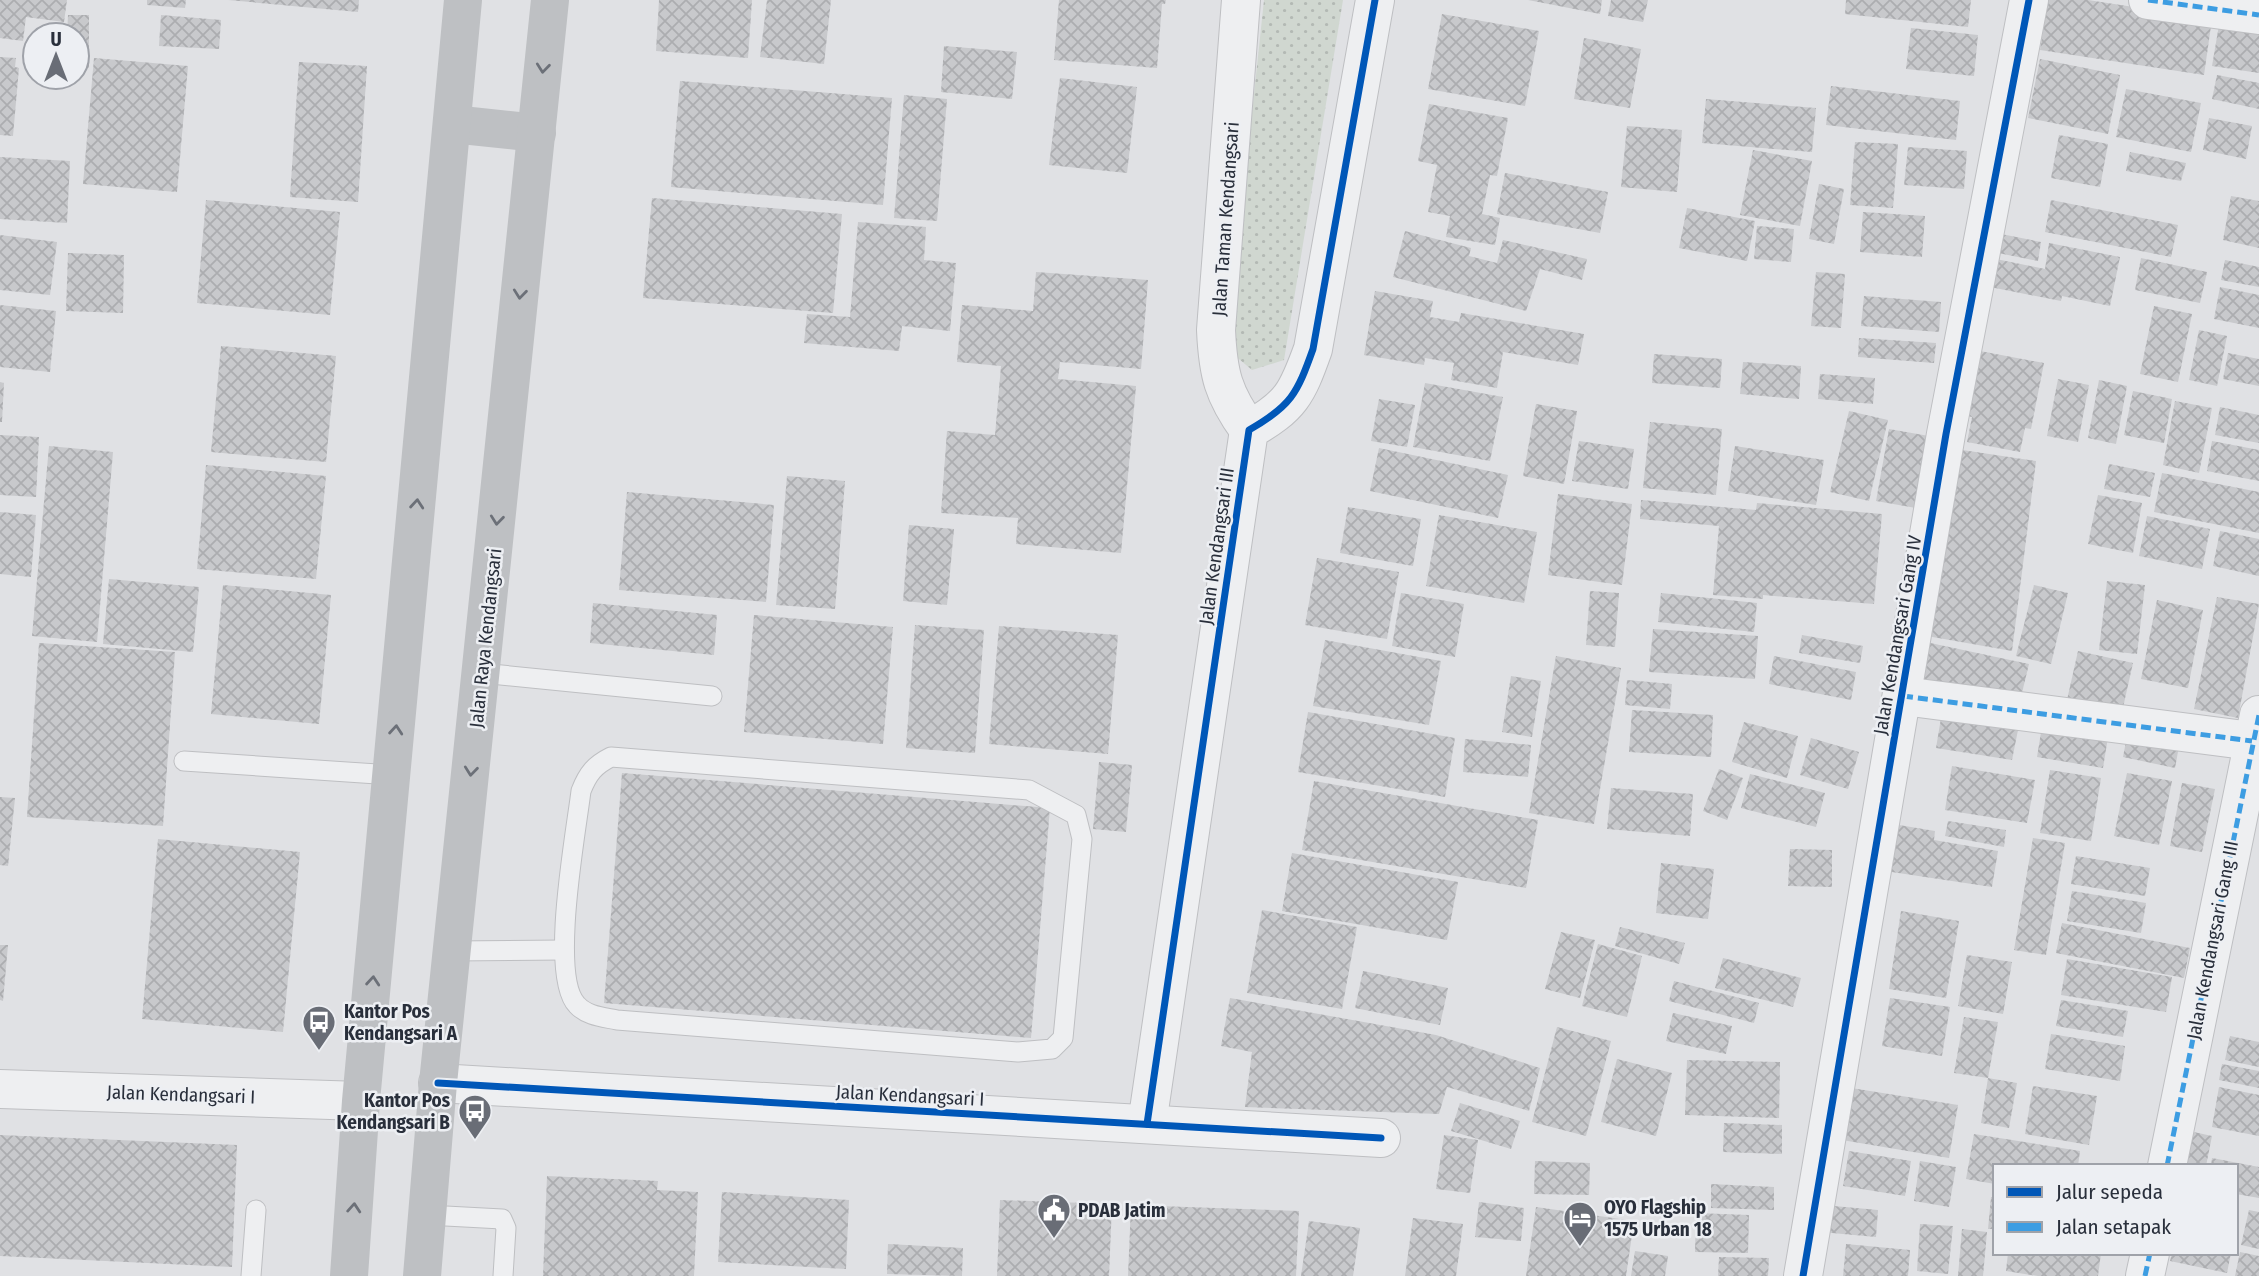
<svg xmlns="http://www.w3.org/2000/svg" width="2259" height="1276" font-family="'Fira Sans Condensed',sans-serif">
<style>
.park{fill:url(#park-dots)}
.building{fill:url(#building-cross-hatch)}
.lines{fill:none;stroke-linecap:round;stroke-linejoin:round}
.service-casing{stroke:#bebfc2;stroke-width:21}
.minor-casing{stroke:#bebfc2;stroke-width:40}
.service{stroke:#eeeff1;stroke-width:19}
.minor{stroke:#eeeff1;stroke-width:38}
.secondary{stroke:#bec0c3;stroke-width:38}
.quiet{stroke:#3d9de2;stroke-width:5;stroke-dasharray:10 5;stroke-linecap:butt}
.cycleway-casing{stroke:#edeff3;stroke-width:11}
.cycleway{stroke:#0057b8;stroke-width:7}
.oneway{stroke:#6c7078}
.labels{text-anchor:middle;stroke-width:5;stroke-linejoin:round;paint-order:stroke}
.street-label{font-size:19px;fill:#292f3b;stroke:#edeff3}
.poi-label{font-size:19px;font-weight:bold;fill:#292f3b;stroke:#edeff3;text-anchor:start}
</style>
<defs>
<pattern id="park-dots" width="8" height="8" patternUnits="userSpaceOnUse" patternTransform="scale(1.75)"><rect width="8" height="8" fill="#d0d7d0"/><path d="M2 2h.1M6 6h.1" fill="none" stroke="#b3b9b4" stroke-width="1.8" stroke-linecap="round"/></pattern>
<pattern id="building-cross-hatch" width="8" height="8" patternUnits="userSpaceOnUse" patternTransform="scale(1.75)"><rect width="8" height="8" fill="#c8c9cc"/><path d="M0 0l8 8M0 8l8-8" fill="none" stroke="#acadb0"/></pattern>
</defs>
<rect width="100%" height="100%" fill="#e0e1e4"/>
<!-- park -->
<polygon class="park" points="1264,0 1343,0 1284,360 1252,370 1227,349"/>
<!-- building -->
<g class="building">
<polygon points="0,0 67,0 64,22 26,17 23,41 0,38"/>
<polygon points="147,0 186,0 185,8 147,5"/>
<polygon points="228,0 359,0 358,12"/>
<polygon points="659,0 752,0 748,58 656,51"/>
<polygon points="767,0 831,0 824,64 760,57"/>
<polygon points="1059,0 1166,0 1165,4 1162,4 1157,68 1054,60"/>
<polygon points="1528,0 1602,0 1600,14"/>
<polygon points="1611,0 1648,0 1643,22 1608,16"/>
<polygon points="1846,0 1971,0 1968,27 1845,14"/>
<polygon points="2048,0 2088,0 2212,19 2204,75 2040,50"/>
<polygon points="1442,14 1539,31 1525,106 1428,89"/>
<polygon points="68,15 89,15 89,68 77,68 77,35 67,35"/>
<polygon points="161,15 221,20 219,49 159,46"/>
<polygon points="2219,25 2259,31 2259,73 2212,66"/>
<polygon points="1911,28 1978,35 1974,76 1906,69"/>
<polygon points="1584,38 1641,49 1630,108 1574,99"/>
<polygon points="944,46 1017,52 1012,99 941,92"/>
<polygon points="0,57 16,58 15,67 19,68 13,136 0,135"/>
<polygon points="94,58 188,66 177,192 83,184"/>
<polygon points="2040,59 2120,75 2108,134 2028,118"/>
<polygon points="299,62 367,66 358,202 290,197"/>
<polygon points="2217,75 2259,83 2259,109 2212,99"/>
<polygon points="1060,78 1137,87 1127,173 1049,165"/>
<polygon points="680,81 892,98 883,205 671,187"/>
<polygon points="1831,86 1960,101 1956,140 1826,125"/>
<polygon points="2126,89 2201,103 2191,152 2116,137"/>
<polygon points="904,95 947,99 937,221 894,218"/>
<polygon points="1706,99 1816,108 1812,152 1702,143"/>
<polygon points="1429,104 1508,118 1497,176 1490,175 1482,214 1500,218 1495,245 1446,237 1450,216 1428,212 1437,165 1418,161"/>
<polygon points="2209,118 2252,126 2246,159 2203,150"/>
<polygon points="1627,126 1682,130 1677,192 1621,187"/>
<polygon points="2059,135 2108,144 2100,187 2051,178"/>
<polygon points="1855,142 1898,144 1893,208 1850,205"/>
<polygon points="1908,147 1967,151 1964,189 1904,185"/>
<polygon points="1753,150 1812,161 1800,226 1740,215"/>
<polygon points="2130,152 2186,163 2181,181 2126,171"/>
<polygon points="0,157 70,161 67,223 0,219"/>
<polygon points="1505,173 1608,192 1600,233 1497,214"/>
<polygon points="1819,184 1844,189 1834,244 1809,239"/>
<polygon points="2231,196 2259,201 2259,248 2223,240"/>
<polygon points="652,198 842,214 833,313 643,298"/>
<polygon points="206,200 340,212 330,315 197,303"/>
<polygon points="2051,200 2178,225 2171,257 2045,232"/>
<polygon points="1687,208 1755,221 1747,261 1679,248"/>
<polygon points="1863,212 1925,216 1922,257 1860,252"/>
<polygon points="858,222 926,227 924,260 956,263 950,331 902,326 899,351 804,343 807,314 850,317"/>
<polygon points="1757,226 1794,229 1791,262 1754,259"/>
<polygon points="1405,231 1471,248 1469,256 1497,263 1503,240 1587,259 1582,280 1540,269 1526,311 1393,277"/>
<polygon points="2001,234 2041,242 2038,261 1998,253"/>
<polygon points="0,235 57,242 50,295 0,290"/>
<polygon points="2049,243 2120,257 2110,306 2062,296 2061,301 1985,286 1991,258 2045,269"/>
<polygon points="68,253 124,255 123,313 66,311"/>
<polygon points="2141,258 2207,272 2200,303 2135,290"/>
<polygon points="2225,260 2259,267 2259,287 2221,280"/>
<polygon points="1036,272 1148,280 1141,369 1060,362 1058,379 1136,386 1121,553 1016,544 1018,518 941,513 947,431 995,435 1001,366 957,362 962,305 1033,311"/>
<polygon points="1816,272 1845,274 1841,328 1811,326"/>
<polygon points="2220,287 2259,295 2259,328 2214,319"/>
<polygon points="1375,291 1433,301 1430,317 1459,322 1461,313 1584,334 1578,365 1503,352 1497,388 1451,380 1454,363 1425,358 1424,365 1364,355"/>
<polygon points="1864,296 1941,302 1939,332 1861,326"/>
<polygon points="0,305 56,311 50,372 0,367"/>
<polygon points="2154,306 2192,314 2178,382 2140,374"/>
<polygon points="2199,330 2227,336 2217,386 2189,380"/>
<polygon points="1859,338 1936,343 1934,363 1858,357"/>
<polygon points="221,346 336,356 326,462 211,452"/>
<polygon points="1980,351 2044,363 2031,429 2025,428 2020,452 1967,442 1972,417 1967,416"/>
<polygon points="2228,353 2259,359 2259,386 2223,379"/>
<polygon points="1654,354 1722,359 1720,388 1652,383"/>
<polygon points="1743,362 1801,366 1799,399 1740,394"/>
<polygon points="1820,374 1875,378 1873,404 1818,399"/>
<polygon points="2058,379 2089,385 2078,442 2047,436"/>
<polygon points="2099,380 2127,386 2116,444 2088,438"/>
<polygon points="0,382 4,383 2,422 0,422"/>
<polygon points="1425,383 1503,397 1490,461 1413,447"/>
<polygon points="2133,391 2172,399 2164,443 2124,435"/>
<polygon points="1379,399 1415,405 1407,447 1371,441"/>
<polygon points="2175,401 2212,408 2199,473 2163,465"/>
<polygon points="1536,404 1577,411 1564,484 1523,476"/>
<polygon points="2220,407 2259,415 2259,443 2215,435"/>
<polygon points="1849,411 1888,420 1869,501 1830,492"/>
<polygon points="1650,422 1722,429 1716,495 1643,488"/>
<polygon points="1889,429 1929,436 1916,508 1876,501"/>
<polygon points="0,435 39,437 36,497 0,495"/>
<polygon points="1579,441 1634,449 1628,489 1572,481"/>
<polygon points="2212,441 2259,450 2259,481 2207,471"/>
<polygon points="49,446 113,452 97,642 32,636"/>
<polygon points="1735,446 1824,460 1816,505 1728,491"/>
<polygon points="1379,448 1508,475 1498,518 1370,491"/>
<polygon points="1949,448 2036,461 2012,651 1927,636"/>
<polygon points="2109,464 2155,473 2150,497 2104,489"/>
<polygon points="206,465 326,476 316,579 197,569"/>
<polygon points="2162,473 2259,492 2259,533 2154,512"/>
<polygon points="787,476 845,481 835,609 776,605"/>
<polygon points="627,492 774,505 766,602 619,590"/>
<polygon points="1558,494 1632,504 1622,585 1548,575"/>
<polygon points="2098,495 2142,503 2133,553 2088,544"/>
<polygon points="1641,500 1756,510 1757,503 1882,514 1874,604 1763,595 1763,599 1713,595 1719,526 1640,519"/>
<polygon points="1348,507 1421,519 1413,566 1340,553"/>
<polygon points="0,512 36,515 31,577 0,574"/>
<polygon points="1439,515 1537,532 1524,603 1426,586"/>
<polygon points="2147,516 2210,529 2202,569 2139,556"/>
<polygon points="909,525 954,529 947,605 903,601"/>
<polygon points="2220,531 2259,539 2259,576 2213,566"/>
<polygon points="1317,558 1399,572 1387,639 1305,625"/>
<polygon points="109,579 199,587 193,652 103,644"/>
<polygon points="2107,581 2145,585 2137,654 2099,650"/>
<polygon points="223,585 331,595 319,724 211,714"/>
<polygon points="2034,585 2068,593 2051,664 2016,656"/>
<polygon points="1590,591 1619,593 1615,647 1586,645"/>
<polygon points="1401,593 1464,604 1455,657 1392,646"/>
<polygon points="1661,593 1757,603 1754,632 1658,622"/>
<polygon points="2217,597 2259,604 2238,718 2194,709"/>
<polygon points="2157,600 2203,610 2188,688 2141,679"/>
<polygon points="593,603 717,615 714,655 590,643"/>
<polygon points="754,615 893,627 883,744 744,732"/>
<polygon points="915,625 984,630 975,753 906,748"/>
<polygon points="999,626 1118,635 1108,754 989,744"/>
<polygon points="1653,629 1758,636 1755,679 1649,672"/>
<polygon points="1802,635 1863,646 1860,663 1799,653"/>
<polygon points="1325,640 1441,661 1429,725 1313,706"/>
<polygon points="1921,641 2029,664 2020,701 1913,678"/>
<polygon points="39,643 175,652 163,826 27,817"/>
<polygon points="2078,651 2133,663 2122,712 2067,700"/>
<polygon points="1556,656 1621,668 1594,824 1529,813"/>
<polygon points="1774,656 1856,672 1851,700 1769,684"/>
<polygon points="1511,676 1541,681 1532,737 1502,732"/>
<polygon points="1627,680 1672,684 1670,709 1625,705"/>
<polygon points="1632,710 1713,715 1711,757 1629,752"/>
<polygon points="1308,712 1455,738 1445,797 1298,772"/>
<polygon points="1942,712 2019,725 2012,760 1936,748"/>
<polygon points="2043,720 2109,731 2103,768 2037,757"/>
<polygon points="1744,722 1798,736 1787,778 1732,762"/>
<polygon points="2128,731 2180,741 2175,768 2123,757"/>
<polygon points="1811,738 1859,752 1848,789 1800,775"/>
<polygon points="1465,739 1531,745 1528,777 1463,772"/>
<polygon points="1099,762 1132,765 1126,832 1093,829"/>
<polygon points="1952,766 2035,780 2027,823 1945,810"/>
<polygon points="1719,769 1743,778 1727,820 1703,811"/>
<polygon points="2050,770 2101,778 2091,841 2040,833"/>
<polygon points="622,773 1050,808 1031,1038 604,1003"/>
<polygon points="2127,773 2172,781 2159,845 2114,836"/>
<polygon points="1750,774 1825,793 1816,827 1741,808"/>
<polygon points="1314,781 1538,820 1526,888 1302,850"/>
<polygon points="2182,783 2215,789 2202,852 2170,846"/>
<polygon points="1611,788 1693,794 1690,836 1607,829"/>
<polygon points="0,797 15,798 8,866 0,865"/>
<polygon points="1948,821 2006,830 2004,847 1945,836"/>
<polygon points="1893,824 1935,831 1934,840 1998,851 1992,887 1885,871"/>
<polygon points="2033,838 2065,843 2046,955 2014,950"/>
<polygon points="158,839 300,852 283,1032 142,1019"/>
<polygon points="1790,849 1832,850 1832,887 1788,886"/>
<polygon points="1292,853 1458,882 1447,940 1282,911"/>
<polygon points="2076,856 2150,868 2145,896 2071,884"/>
<polygon points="1661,863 1714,869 1708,919 1656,913"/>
<polygon points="2072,891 2146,903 2141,933 2067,921"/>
<polygon points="1262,910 1357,927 1342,1009 1247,993"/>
<polygon points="1901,911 1959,921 1946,998 1889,989"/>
<polygon points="2062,923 2190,948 2184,978 2056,953"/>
<polygon points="1620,927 1685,943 1679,964 1615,946"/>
<polygon points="1561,932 1595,940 1580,998 1545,989"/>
<polygon points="1598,944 1642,956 1627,1017 1582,1006"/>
<polygon points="0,945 8,945 3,1001 0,1000"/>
<polygon points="1967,955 2012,962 2003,1014 1958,1006"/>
<polygon points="1723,958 1801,978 1793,1007 1715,988"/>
<polygon points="2067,959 2172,977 2166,1012 2061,995"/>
<polygon points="1363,971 1448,988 1440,1025 1355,1008"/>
<polygon points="1674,981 1759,1003 1754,1023 1669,1001"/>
<polygon points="1230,998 1436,1035 1540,1068 1529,1111 1447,1087 1439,1114 1245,1107 1252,1052 1221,1046"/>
<polygon points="1890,998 1950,1007 1942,1056 1882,1046"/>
<polygon points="2061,1000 2128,1011 2123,1037 2056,1026"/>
<polygon points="1673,1013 1732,1026 1726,1054 1666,1041"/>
<polygon points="1964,1017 1998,1022 1988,1078 1954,1073"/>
<polygon points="1557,1027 1611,1041 1586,1136 1532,1122"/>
<polygon points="2051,1034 2125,1046 2120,1081 2045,1069"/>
<polygon points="2230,1036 2259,1042 2259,1067 2225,1060"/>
<polygon points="1617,1059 1672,1073 1656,1136 1601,1122"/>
<polygon points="1687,1060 1780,1062 1779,1118 1685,1115"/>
<polygon points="2222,1064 2259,1071 2259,1088 2219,1080"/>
<polygon points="1988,1078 2017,1083 2009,1128 1981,1123"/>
<polygon points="2033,1086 2097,1096 2089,1145 2025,1134"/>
<polygon points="1845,1087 1958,1105 1949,1158 1836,1139"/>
<polygon points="2219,1087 2259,1095 2259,1136 2212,1127"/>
<polygon points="1460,1103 1520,1121 1511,1149 1451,1131"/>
<polygon points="1724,1123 1782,1125 1782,1154 1723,1152"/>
<polygon points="2180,1129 2212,1136 2206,1166 2173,1166"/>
<polygon points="1974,1134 2080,1151 2078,1166 1995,1166 1995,1184 1966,1179"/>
<polygon points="0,1135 237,1145 232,1267 0,1256"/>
<polygon points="1444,1135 1478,1140 1470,1193 1436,1189"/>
<polygon points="1849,1151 1911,1161 1905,1196 1843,1186"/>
<polygon points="2212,1158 2259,1167 2259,1198 2236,1194 2236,1166 2211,1166"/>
<polygon points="1535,1161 1590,1163 1589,1195 1534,1194"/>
<polygon points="1920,1161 1956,1167 1949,1207 1914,1201"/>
<polygon points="547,1176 658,1181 657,1190 698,1192 694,1276 543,1276"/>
<polygon points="1711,1184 1774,1187 1774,1210 1711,1208"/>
<polygon points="722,1192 849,1200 846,1269 718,1262"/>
<polygon points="1991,1197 1995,1197 1995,1229 1988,1229"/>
<polygon points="1000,1200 1112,1204 1109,1276 997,1276"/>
<polygon points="1479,1202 1524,1208 1521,1241 1475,1237"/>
<polygon points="1131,1205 1299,1211 1296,1276 1128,1276"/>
<polygon points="1823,1205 1878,1210 1876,1237 1821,1232"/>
<polygon points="1536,1207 1634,1221 1626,1276 1526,1276"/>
<polygon points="2249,1210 2259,1212 2259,1249 2241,1245"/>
<polygon points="1696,1213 1749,1215 1748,1253 1695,1252"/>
<polygon points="1413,1218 1463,1224 1456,1276 1405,1276"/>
<polygon points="1309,1221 1360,1228 1353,1276 1301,1276"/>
<polygon points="1920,1224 1953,1226 1948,1274 1917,1271"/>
<polygon points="1962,1229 1987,1232 1983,1276 1958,1276"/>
<polygon points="888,1244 963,1248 962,1276 887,1274"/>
<polygon points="1846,1244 1910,1250 1908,1276 1843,1276"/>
<polygon points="1635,1251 1668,1256 1665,1276 1631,1276"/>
<polygon points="2240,1252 2259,1256 2259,1276 2235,1276"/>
<polygon points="2008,1253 2101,1253 2098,1276 2038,1276 2006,1271"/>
<polygon points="2172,1253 2231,1253 2227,1273 2170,1261"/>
<polygon points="1719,1257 1769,1258 1768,1276 1718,1276"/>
</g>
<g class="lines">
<defs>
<g id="service">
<polyline points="481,673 712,696"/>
<path d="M611,757L1029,790L1076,815L1082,839L1063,1038L1052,1049L1018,1052L617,1020C603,1017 587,1016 577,1005C549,976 576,833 581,791C588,773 595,765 611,757Z"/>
<polyline points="184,761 392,775"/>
<polyline points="452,951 564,950"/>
<polyline points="427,1215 502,1219 506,1228 503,1276"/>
<polyline points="251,1276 256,1210"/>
</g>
<g id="minor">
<path d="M1241,0L1216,330C1218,374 1223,394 1249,430"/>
<polyline points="2148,0 2259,15"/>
<polyline points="1903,696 2252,741"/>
<polyline points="438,1083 1381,1138"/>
<polyline points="0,1089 361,1101"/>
<path d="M1147,1124L1249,430C1291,406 1297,394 1313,349L1375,0"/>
<polyline points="2167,1166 2259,715"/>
<polyline points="1803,1276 1946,434 2029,0"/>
<polyline points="2145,1276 2150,1253"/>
</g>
</defs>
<!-- service casing -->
<use href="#service" class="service-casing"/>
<!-- minor casing -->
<use href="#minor" class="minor-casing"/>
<!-- service -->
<use href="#service" class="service"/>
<!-- minor -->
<use href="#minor" class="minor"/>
<!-- secondary -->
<g class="secondary">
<polyline points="452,124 537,133"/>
<polyline points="349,1276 361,1101 463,0"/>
<polyline points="422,1276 438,1083 550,0"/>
</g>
<!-- quiet -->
<g class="quiet">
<polyline points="2148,0 2259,15"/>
<polyline points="1903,696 2252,741"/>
<polyline points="2167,1166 2259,715"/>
<polyline points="2145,1276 2150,1253"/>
</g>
<defs>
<g id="cycleway">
<polyline points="438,1083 1381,1138"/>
<path d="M1147,1124L1249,430C1291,406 1297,394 1313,349L1375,0"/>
<polyline points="1803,1276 1946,434 2029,0"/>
</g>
</defs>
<!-- cycleway casing -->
<use href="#cycleway" class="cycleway-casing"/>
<!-- cycleway -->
<use href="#cycleway" class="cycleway"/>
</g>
<!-- one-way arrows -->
<defs><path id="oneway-chevron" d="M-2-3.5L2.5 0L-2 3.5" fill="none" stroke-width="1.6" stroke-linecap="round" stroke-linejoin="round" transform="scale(1.75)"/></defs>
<g class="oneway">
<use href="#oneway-chevron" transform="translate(543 68) rotate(96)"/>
<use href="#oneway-chevron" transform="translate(520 294) rotate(96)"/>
<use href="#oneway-chevron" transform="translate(417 504) rotate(-85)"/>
<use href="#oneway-chevron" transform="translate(497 520) rotate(96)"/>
<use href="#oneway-chevron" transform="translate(396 730) rotate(-85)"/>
<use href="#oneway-chevron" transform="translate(471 771) rotate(96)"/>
<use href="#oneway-chevron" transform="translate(373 981) rotate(-85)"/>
<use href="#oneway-chevron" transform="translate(354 1208) rotate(-86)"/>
</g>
<!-- icons -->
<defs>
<symbol id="bus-pin" viewBox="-11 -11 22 30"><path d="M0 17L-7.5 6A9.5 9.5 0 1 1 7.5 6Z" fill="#696d76" stroke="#edeff3"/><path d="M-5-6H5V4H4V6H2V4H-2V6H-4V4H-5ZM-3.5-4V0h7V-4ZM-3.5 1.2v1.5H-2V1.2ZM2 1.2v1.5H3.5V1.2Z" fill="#fff"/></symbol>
<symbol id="civic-pin" viewBox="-11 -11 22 30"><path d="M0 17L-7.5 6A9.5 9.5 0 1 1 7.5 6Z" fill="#696d76" stroke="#edeff3"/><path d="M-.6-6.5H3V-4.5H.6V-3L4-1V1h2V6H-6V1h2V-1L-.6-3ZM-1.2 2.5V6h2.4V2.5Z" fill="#fff"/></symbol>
<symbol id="hotel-pin" viewBox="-11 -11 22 30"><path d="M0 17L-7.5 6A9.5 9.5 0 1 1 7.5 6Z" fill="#696d76" stroke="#edeff3"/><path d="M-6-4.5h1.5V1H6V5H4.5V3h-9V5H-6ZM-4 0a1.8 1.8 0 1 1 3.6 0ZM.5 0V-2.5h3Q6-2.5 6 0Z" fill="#fff"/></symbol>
</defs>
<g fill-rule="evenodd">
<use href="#bus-pin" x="300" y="1003" width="38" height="52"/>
<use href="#bus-pin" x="456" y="1092" width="38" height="52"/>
<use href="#civic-pin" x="1035" y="1191" width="38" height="52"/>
<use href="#hotel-pin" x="1561" y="1199" width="38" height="52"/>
</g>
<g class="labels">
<!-- street labels -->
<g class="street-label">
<text transform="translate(1225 219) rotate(-86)" y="7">Jalan Taman Kendangsari</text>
<text transform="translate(1216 546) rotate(-82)" y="7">Jalan Kendangsari III</text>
<text transform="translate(1897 635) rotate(-80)" y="7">Jalan Kendangsari Gang IV</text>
<text transform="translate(485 638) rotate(-84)" y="7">Jalan Raya Kendangsari</text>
<text transform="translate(2212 940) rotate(-79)" y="7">Jalan Kendangsari Gang III</text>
<text transform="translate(181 1094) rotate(2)" y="7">Jalan Kendangsari I</text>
<text transform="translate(910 1095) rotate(3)" y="7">Jalan Kendangsari I</text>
</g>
<!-- poi labels -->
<g class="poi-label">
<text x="344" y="1018">Kantor Pos<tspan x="344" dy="22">Kendangsari A</tspan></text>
<text x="450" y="1107" text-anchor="end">Kantor Pos<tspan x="450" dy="22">Kendangsari B</tspan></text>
<text x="1604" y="1214">OYO Flagship<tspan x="1604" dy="22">1575 Urban 18</tspan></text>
<text x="1078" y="1217">PDAB Jatim</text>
</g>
</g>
<!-- legend -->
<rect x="1993" y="1164" width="245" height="91" fill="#edeff3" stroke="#9fa2a9" stroke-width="2"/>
<rect x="2007" y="1187" width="35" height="10" fill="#0057b8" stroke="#9fa2a9" stroke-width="2"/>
<text x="2056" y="1199" font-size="21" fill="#292f3b">Jalur sepeda</text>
<rect x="2007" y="1222" width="35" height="10" fill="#3d9de2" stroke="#9fa2a9" stroke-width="2"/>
<text x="2056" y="1234" font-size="21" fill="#292f3b">Jalan setapak</text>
<!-- north arrow -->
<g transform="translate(56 56)"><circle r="33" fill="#edeff3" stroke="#9fa2a9" stroke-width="2"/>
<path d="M0-5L12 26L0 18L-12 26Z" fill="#696d76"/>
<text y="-10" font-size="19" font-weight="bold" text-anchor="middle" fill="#292f3b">U</text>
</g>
</svg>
